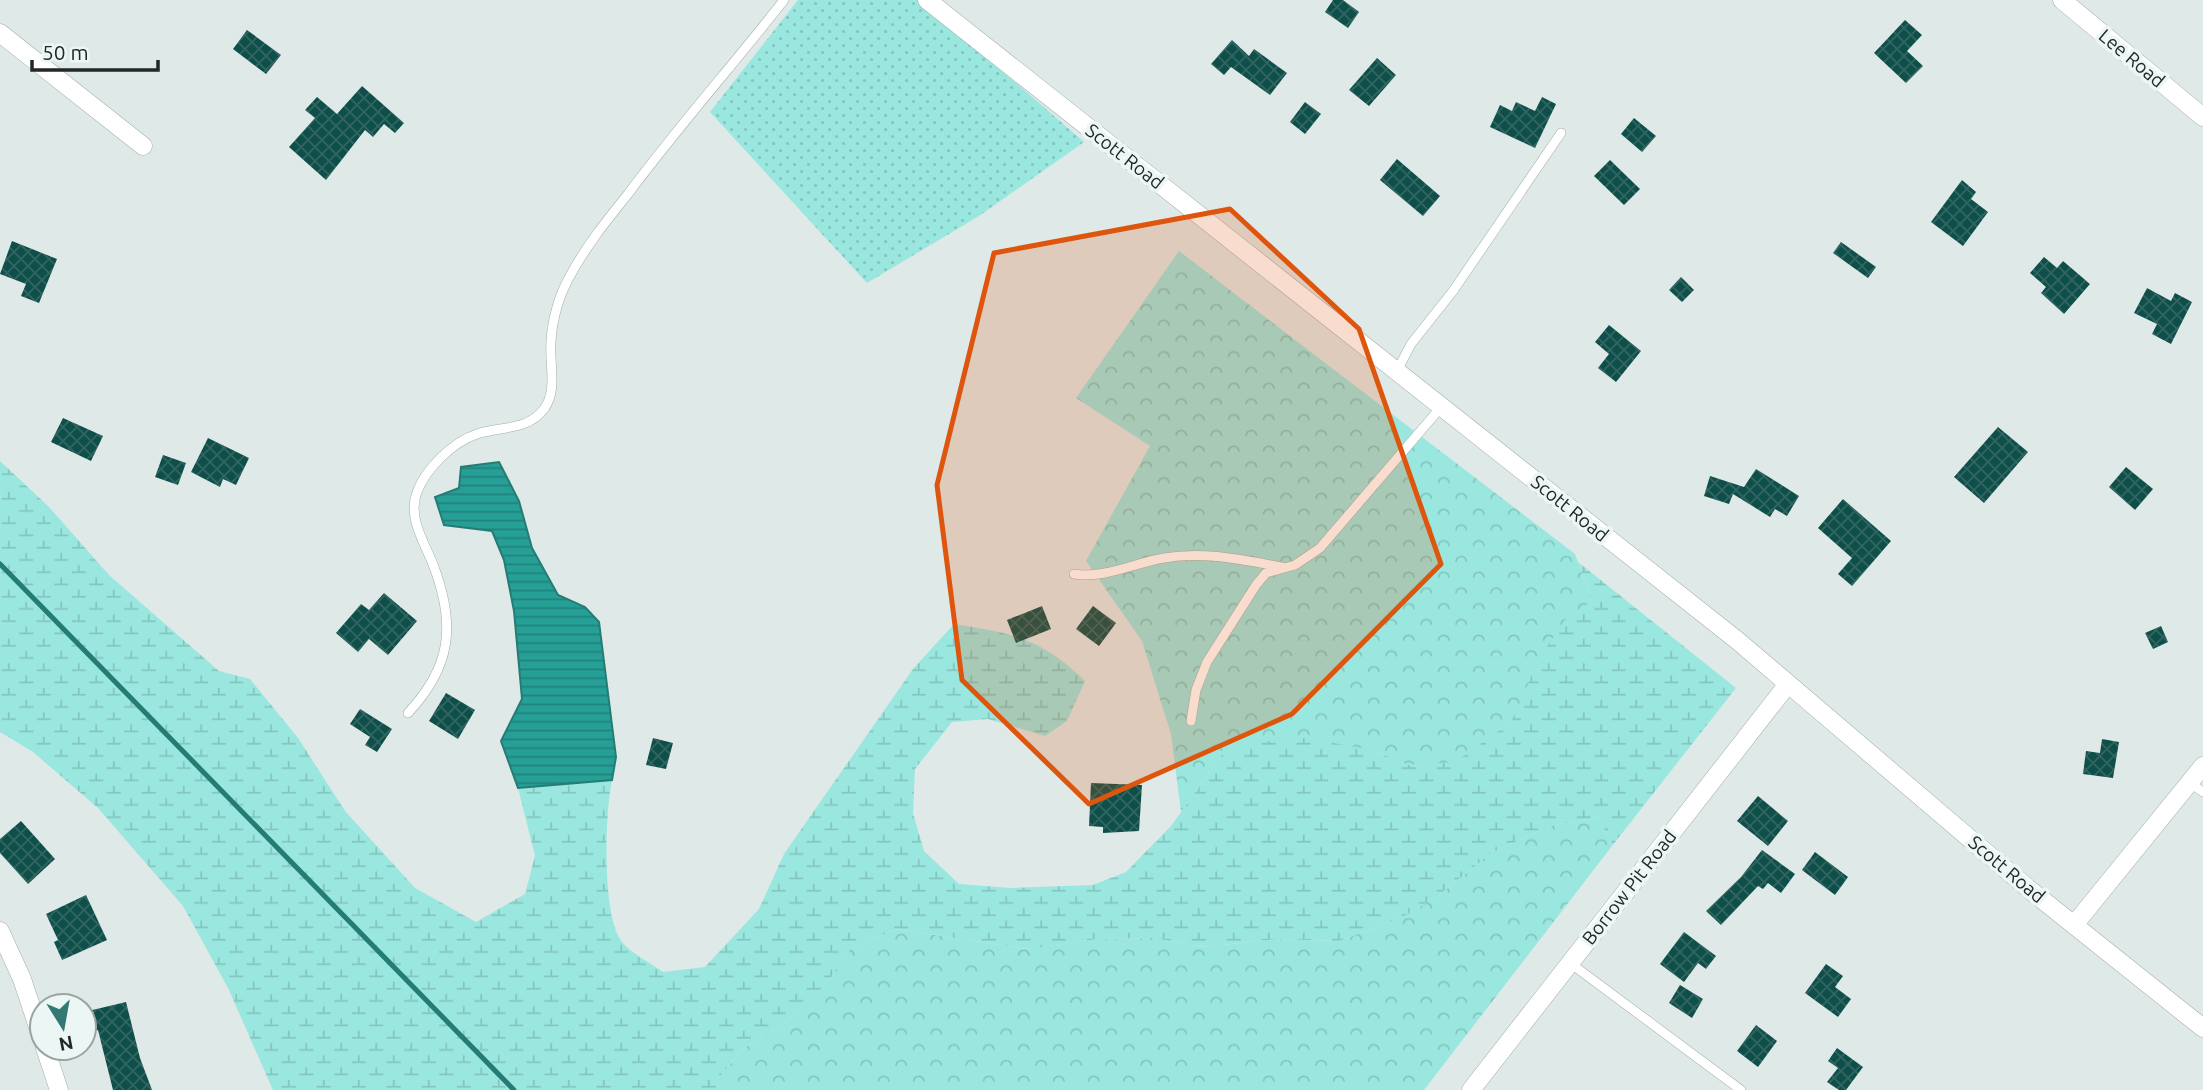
<svg xmlns="http://www.w3.org/2000/svg" width="2203" height="1090" font-family="Ubuntu,sans-serif">
<style>
.grass{fill:url(#grass-dots)}
.forest{fill:url(#forest-crowns)}
.wetland{fill:url(#wetland-marsh)}
.water{fill:url(#water-rules);stroke:#257c75;stroke-width:2}
.lines{fill:none;stroke-linecap:round;stroke-linejoin:round}
.stream{stroke:#257c75;stroke-width:5}
.building{fill:url(#building-cross-hatch)}
.lane-casing{stroke:#a4aeac;stroke-width:10}
.street-casing{stroke:#a4aeac;stroke-width:19}
.lane{stroke:#fff;stroke-width:9}
.street{stroke:#fff;stroke-width:18}
.marked{fill:#de560d;fill-opacity:0.2;stroke:#de560d;stroke-width:5;stroke-linejoin:round}
.labels{text-anchor:middle;stroke-width:7;stroke-linejoin:round;paint-order:stroke}
.street-label{font-size:19px;fill:#232727;stroke:#ecf7f5}
</style>
<defs>
<pattern id="grass-dots" width="8" height="8" patternUnits="userSpaceOnUse" patternTransform="scale(1.75)"><rect width="8" height="8" fill="#9ae7df"/><path d="M2 2h.1M6 6h.1" fill="none" stroke="#84c6bf" stroke-width="1.8" stroke-linecap="round"/></pattern>
<pattern id="forest-crowns" width="20" height="18" patternUnits="userSpaceOnUse" patternTransform="scale(1.75)"><rect width="20" height="18" fill="#9ae7df"/><path d="M2 6a3 3 0 1 1 6 0M12 15a3 3 0 1 1 6 0" fill="none" stroke="#84c6bf"/></pattern>
<pattern id="wetland-marsh" width="20" height="14" patternUnits="userSpaceOnUse" patternTransform="scale(1.75)"><rect width="20" height="14" fill="#9ae7df"/><path d="M1 5h8M5 5V1M11 12h8M15 12V8" fill="none" stroke="#84c6bf"/></pattern>
<pattern id="water-rules" width="6" height="5" patternUnits="userSpaceOnUse" patternTransform="scale(1.75)"><rect width="6" height="5" fill="#26a097"/><path d="M0 2.5h6" fill="none" stroke="#20827b"/></pattern>
<pattern id="building-cross-hatch" width="8" height="8" patternUnits="userSpaceOnUse" patternTransform="scale(1.75)"><rect width="8" height="8" fill="#0f4f4a"/><path d="M0 0l8 8M0 8l8-8" fill="none" stroke="#326561"/></pattern>
</defs>
<rect width="100%" height="100%" fill="#dfe9e8"/>
<!-- grass -->
<polygon class="grass" points="798,0 920,0 1084,142 979,216 867,283 710,112"/>
<!-- forest -->
<g class="forest">
<polygon points="1179,251 1575,554 1592,602 1567,618 1511,722 1455,763 1408,765 1373,750 1222,755 1181,812 1171,734 1142,641 1086,561 1150,446 1076,398"/>
<polygon points="1599,817 1612,846 1424,1090 717,1090 717,1080 743,1049 791,1018 824,986 850,949 896,929 1026,949 1097,939 1154,938 1203,947 1277,939 1339,941 1403,917 1438,896 1491,853 1550,826"/>
</g>
<!-- wetland -->
<path class="wetland" d="M0,461L49,507L109,575L219,671L250,679L298,738L345,811L415,888L476,922L525,894L535,856L518,788L612,780C605,814 602,910 620,939C628,952 651,963 663,972L705,967L759,909L784,854L913,669L954,624C1012,633 1042,639 1085,681L1067,721L1045,736L988,719L952,722L915,769L913,813L924,851L959,884L1011,888L1093,885L1126,872L1171,826L1222,755L1249,743L1305,738L1373,750L1408,765L1455,762L1511,722L1539,659L1566,618L1592,602L1578,562L1736,688L1612,846L1599,817L1550,826L1491,853L1438,896L1403,917L1339,941L1277,939L1203,947L1154,938L1097,939L1027,949L896,929L850,949L825,986L791,1018L743,1049L717,1080V1090H273L228,988L183,906L98,808L33,752L0,732Z"/>
<!-- water -->
<polygon class="water" points="499,462 519,501 532,548 558,595 585,607 599,622 616,757 612,780 518,788 501,741 522,699 514,611 504,560 492,531 444,525 435,497 459,488 461,467"/>
<g class="lines">
<!-- stream -->
<polyline class="stream" points="0,564 514,1090"/>
</g>
<!-- building -->
<g class="building">
<polygon points="1333,0 1343,0 1359,12 1348,28 1325,12"/>
<polygon points="1905,20 1922,35 1907,51 1923,66 1906,83 1874,53"/>
<polygon points="247,30 281,55 266,74 233,49"/>
<polygon points="1232,40 1249,56 1254,49 1287,73 1270,95 1231,67 1224,75 1211,64"/>
<polygon points="1377,58 1396,75 1369,106 1349,90"/>
<polygon points="362,86 404,123 395,133 384,124 373,137 365,130 326,180 289,147 315,118 305,110 317,97 337,114"/>
<polygon points="1542,97 1556,104 1535,148 1490,127 1500,105 1512,111 1516,102 1535,111"/>
<polygon points="1305,102 1321,114 1305,134 1290,122"/>
<polygon points="1634,118 1656,136 1642,152 1621,134"/>
<polygon points="1397,159 1440,196 1423,216 1380,180"/>
<polygon points="1610,160 1640,189 1624,205 1594,176"/>
<polygon points="1962,180 1976,192 1971,199 1988,212 1963,246 1931,222"/>
<polygon points="12,241 57,259 39,303 21,296 26,284 0,274"/>
<polygon points="1841,242 1876,267 1868,278 1833,253"/>
<polygon points="2044,257 2057,268 2063,261 2090,284 2064,314 2041,293 2046,287 2030,273"/>
<polygon points="1681,277 1694,290 1682,302 1669,290"/>
<polygon points="2147,288 2171,301 2175,293 2192,302 2171,344 2152,334 2157,324 2134,313"/>
<polygon points="1609,325 1641,351 1616,382 1598,368 1609,354 1595,342"/>
<polygon points="63,418 103,436 91,461 51,442"/>
<polygon points="1998,427 2028,452 1984,503 1954,477"/>
<polygon points="208,438 249,458 236,485 223,479 220,487 191,472"/>
<polygon points="163,455 186,463 178,485 155,477"/>
<polygon points="2126,467 2153,489 2135,510 2109,487"/>
<polygon points="1756,469 1799,496 1787,516 1775,509 1770,517 1733,494 1729,504 1704,496 1710,476 1744,487"/>
<polygon points="1843,499 1891,541 1852,586 1838,574 1852,558 1818,528"/>
<polygon points="384,593 417,621 388,655 369,639 358,652 336,633 361,604 369,610"/>
<polygon points="1042,606 1051,629 1016,643 1007,620"/>
<polygon points="1093,606 1116,623 1099,646 1076,629"/>
<polygon points="2161,626 2168,642 2153,649 2145,633"/>
<polygon points="446,693 475,710 458,739 429,721"/>
<polygon points="360,709 392,729 377,752 365,745 370,737 350,724"/>
<polygon points="653,738 673,743 666,769 646,765"/>
<polygon points="2102,739 2119,742 2113,778 2083,774 2086,751 2100,753"/>
<polygon points="1091,783 1142,785 1139,831 1103,833 1103,827 1089,826"/>
<polygon points="1758,796 1788,821 1768,846 1737,821"/>
<polygon points="21,821 55,859 28,884 0,853 0,839"/>
<polygon points="1762,850 1795,874 1781,893 1768,883 1763,889 1758,886 1721,925 1706,911 1741,877"/>
<polygon points="1815,852 1848,877 1835,895 1802,870"/>
<polygon points="86,895 107,940 62,960 54,942 58,940 46,914"/>
<polygon points="1684,932 1716,956 1706,969 1698,963 1684,982 1660,964"/>
<polygon points="1826,964 1843,976 1835,987 1851,999 1838,1017 1805,993"/>
<polygon points="1680,985 1703,999 1692,1018 1669,1003"/>
<polygon points="126,1002 140,1058 152,1090 113,1090 98,1030 84,1034 84,1012"/>
<polygon points="1756,1025 1777,1041 1758,1067 1737,1051"/>
<polygon points="1837,1048 1863,1067 1846,1090 1839,1090 1827,1082 1838,1068 1828,1061"/>
</g>
<g class="lines">
<defs>
<g id="lane">
<polyline points="1397,371 1411,344 1453,291 1561,133"/>
<path d="M1074,574C1104,579 1134,563 1164,558C1204,551 1243,560 1282,567"/>
<path d="M408,713C451,667 456,626 434,567C425,543 407,518 417,492C426,468 453,442 477,434C501,426 527,431 544,409C558,390 549,363 551,342C552,320 559,295 570,276C586,246 607,220 628,194C678,127 733,65 784,0"/>
<polyline points="1191,721 1196,690 1207,662 1256,585 1266,573 1295,565 1320,548 1442,406"/>
<polyline points="2190,783 2203,792"/>
<polyline points="1570,963 1741,1090"/>
</g>
<g id="street">
<polyline points="927,0 1738,641 2030,890 2203,1028"/>
<polyline points="2062,0 2203,117"/>
<polyline points="0,33 143,146"/>
<polyline points="2074,925 2203,766"/>
<polyline points="0,931 22,979 42,1039"/>
<polyline points="45,1048 59,1090"/>
<polyline points="1471,1090 1788,684"/>
</g>
</defs>
<!-- lane casing -->
<use href="#lane" class="lane-casing"/>
<!-- street casing -->
<use href="#street" class="street-casing"/>
<!-- lane -->
<use href="#lane" class="lane"/>
<!-- street -->
<use href="#street" class="street"/>
</g>
<!-- marked area -->
<path class="marked" d="M1230,209L1359,329L1441,564L1292,714L1089,804L962,680L937,485L994,253Z"/>
<g class="labels">
<!-- street labels -->
<g class="street-label">
<text transform="translate(2132 58) rotate(40)" y="7">Lee Road</text>
<text transform="translate(1125 156) rotate(38)" y="7">Scott Road</text>
<text transform="translate(1570 508) rotate(39)" y="7">Scott Road</text>
<text transform="translate(2007 869) rotate(40)" y="7">Scott Road</text>
<text transform="translate(1629 887) rotate(-52)" y="7">Borrow Pit Road</text>
</g>
</g>
<!-- north arrow -->
<g transform="translate(63 1027) rotate(169)"><circle r="33" fill="#ecf7f5" stroke="#9ca4a3" stroke-width="2"/>
<path d="M0-5L12 26L0 18L-12 26Z" fill="#317972"/>
<text y="-10" font-size="19" font-weight="bold" text-anchor="middle" fill="#232727">N</text>
</g>
<!-- scale -->
<path d="M32 60v10h126v-10" fill="none" stroke="#232727" stroke-width="3.5"/>
<text x="42" y="60" font-size="21" fill="#232727" stroke="#ecf7f5" stroke-width="5" paint-order="stroke">50 m</text>
</svg>
